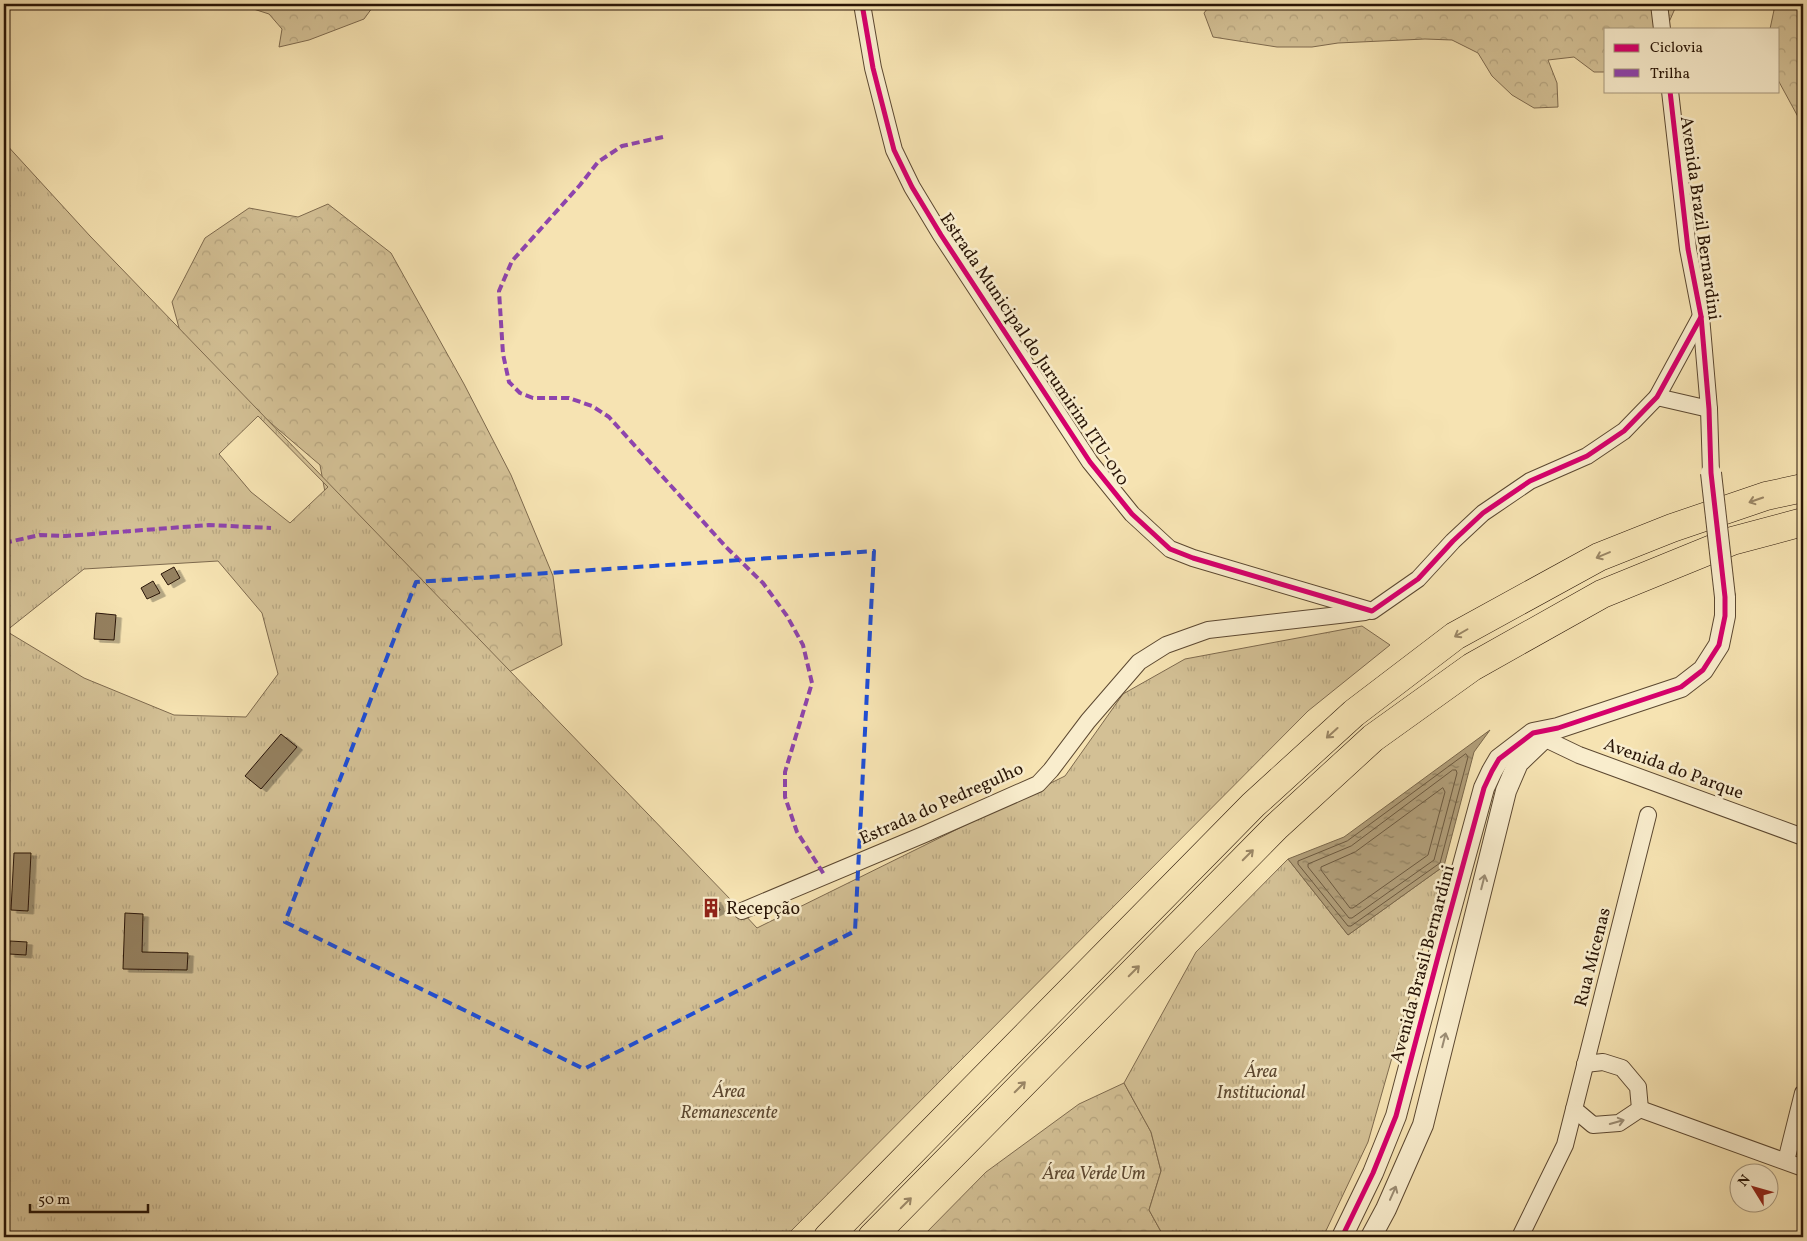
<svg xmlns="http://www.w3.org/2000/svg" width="1807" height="1241" font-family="Vollkorn,serif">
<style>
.forest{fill:url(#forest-crowns);stroke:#7e6a4e}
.park{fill:url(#park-tufts);stroke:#7e6a4e;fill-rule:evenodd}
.water{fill:url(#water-ripples);stroke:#7a674a}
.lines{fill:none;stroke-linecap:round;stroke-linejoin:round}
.shore{stroke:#6c593f;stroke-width:1}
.building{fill:#94805f;stroke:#291506;filter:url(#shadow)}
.minor-casing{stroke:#5c4831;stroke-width:18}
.tertiary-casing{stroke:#5c4831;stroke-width:22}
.motorway-casing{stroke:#291506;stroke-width:29}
.minor{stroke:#f9edcd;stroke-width:16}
.tertiary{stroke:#f9edcd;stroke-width:20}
.motorway{stroke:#f6e3b2;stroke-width:28}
.tertiary-bridge-casing{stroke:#5c4831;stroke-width:22;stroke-linecap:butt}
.tertiary-bridge{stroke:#f9edcd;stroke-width:20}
.quiet{stroke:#8e44ad;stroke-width:4;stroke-dasharray:8 4;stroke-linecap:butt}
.cycleway-casing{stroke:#f9edcd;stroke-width:8}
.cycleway{stroke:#d6006c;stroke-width:5}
.oneway{stroke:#9a8665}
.oneway2{stroke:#9b8c73}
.marked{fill:none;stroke:#1d4ed8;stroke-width:4;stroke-dasharray:10 6;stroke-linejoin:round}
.labels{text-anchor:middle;stroke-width:5;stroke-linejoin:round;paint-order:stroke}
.street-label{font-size:18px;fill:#291506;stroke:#f9edcd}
.poi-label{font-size:18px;fill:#291506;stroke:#f9edcd;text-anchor:start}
.park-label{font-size:18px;font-style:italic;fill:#5c4831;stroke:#f9edcd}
</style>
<defs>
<pattern id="forest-crowns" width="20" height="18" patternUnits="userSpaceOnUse" patternTransform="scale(1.25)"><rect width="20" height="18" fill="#d3c095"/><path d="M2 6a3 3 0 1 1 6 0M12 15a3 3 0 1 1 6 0" fill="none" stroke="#b5a47f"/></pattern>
<pattern id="park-tufts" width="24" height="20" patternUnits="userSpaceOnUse" patternTransform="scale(1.25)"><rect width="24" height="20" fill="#d3c095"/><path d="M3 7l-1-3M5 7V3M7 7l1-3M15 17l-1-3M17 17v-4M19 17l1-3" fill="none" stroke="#b5a47f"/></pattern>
<pattern id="water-ripples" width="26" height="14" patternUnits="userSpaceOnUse" patternTransform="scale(1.25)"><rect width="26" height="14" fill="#b09d78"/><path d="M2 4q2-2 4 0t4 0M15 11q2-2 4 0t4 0" fill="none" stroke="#8f7f60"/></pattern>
<filter id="shadow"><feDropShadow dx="5.5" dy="3" stdDeviation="0" flood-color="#0004"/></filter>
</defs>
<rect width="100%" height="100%" fill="#f6e3b2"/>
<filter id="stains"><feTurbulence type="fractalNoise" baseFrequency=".004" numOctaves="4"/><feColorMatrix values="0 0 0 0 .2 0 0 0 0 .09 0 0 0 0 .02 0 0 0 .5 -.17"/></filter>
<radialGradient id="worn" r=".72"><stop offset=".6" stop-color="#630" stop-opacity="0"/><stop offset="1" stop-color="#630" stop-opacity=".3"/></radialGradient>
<!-- forest -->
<g class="forest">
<polygon points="238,4 375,4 364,19 309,40 279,47 282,29 269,14"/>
<polygon points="1211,4 1677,4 1666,29 1606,29 1606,72 1594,72 1574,57 1548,60 1557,83 1558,107 1534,108 1512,95 1492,76 1478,53 1452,40 1425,39 1338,43 1312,47 1277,47 1213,37 1204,13"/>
<polygon points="1767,4 1803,4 1803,126 1778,80 1778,29 1770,29 1774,10"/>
<polygon points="328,204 391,253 464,384 511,475 553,576 562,645 458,698 332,530 320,465 245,401 182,339 172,302 205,238 249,208 298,217"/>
<polygon points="1124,1083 1151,1132 1161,1171 1149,1210 1164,1237 922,1237 986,1172 1079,1104"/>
</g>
<!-- park -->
<g class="park">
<path d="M4,142L90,236L731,900L757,928L1065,776L1123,694L1185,659L1362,626L1390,645L1308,711L785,1237H4ZM258,416L328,487L290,523L251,492L219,454ZM218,561L262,613L278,674L246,717L174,715L84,678L6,631L84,569Z"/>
<polygon points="1288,859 1348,935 1444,866 1420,959 1368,1142 1323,1237 1164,1237 1149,1210 1161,1171 1151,1132 1124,1083 1196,952"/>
</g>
<!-- water -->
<polygon class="water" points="1490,730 1474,752 1444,866 1348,935 1288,859 1344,837"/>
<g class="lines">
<!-- shore -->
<g class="shore">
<polygon points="1466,754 1468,757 1440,863 1351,926 1348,926 1298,864 1298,861 1347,841"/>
<polygon points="1453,770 1456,770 1457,773 1434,860 1352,918 1349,918 1308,867 1308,864 1351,846"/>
<polygon points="1443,788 1445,792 1428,855 1353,908 1350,908 1321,870 1321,867 1355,852"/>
</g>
</g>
<!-- building -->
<g class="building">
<polygon points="174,567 180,578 168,585 161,574"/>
<polygon points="153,581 160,593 147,599 141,588"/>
<polygon points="96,613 116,615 114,640 94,639"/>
<polygon points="281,734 297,747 261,789 245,776"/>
<polygon points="14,853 31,853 28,911 11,910"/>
<polygon points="715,899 720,910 708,916 703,905"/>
<polygon points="125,913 143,914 142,952 188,953 187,970 123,969"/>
<polygon points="10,941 27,942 26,955 9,954"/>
</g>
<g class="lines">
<defs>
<g id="minor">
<polyline points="862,4 873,68 894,150 912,187 941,235 1090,462 1132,514 1170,549 1193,558 1372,611 1418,579 1453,541 1483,513 1530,481 1587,456 1624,431 1657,397 1701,316"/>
<polyline points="1659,4 1662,29"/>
<polyline points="1670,91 1688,249 1701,316 1709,409 1711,473"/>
<polyline points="1657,397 1709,409"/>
<polyline points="1533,733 1579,755 1803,837"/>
<polyline points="742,911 925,834 1038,784 1051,770 1088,721 1139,662 1166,645 1208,630 1365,612"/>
<polyline points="1574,1109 1593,1125 1619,1123 1640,1109 1638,1087 1622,1068 1603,1062 1585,1064"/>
<polyline points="1640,1109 1803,1168"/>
<polyline points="1786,1161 1803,1093"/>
<polyline points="1520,1237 1565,1145 1648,815"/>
</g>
<g id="tertiary">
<polyline points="1342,1237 1373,1173 1396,1116 1439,953 1484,788 1492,771 1499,759 1533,733 1558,728 1681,687 1703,670 1719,645 1725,616 1725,597"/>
<polyline points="1371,1237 1386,1209 1423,1125 1506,791 1518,763 1543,739"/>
</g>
<g id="motorway">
<polyline points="828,1237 1253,805 1354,713 1455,636 1599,557 1672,528 1766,496 1803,488"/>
<polyline points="872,1237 1276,827 1373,738 1472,667 1602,594 1732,541 1803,522"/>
</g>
</defs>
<!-- minor casing -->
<use href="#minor" class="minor-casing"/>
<!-- tertiary casing -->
<use href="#tertiary" class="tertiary-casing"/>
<!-- motorway casing -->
<use href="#motorway" class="motorway-casing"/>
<!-- minor -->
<use href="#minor" class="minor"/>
<!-- tertiary -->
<use href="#tertiary" class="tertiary"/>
<!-- motorway -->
<use href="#motorway" class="motorway"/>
<defs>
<polyline id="tertiary-bridge" points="1711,473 1725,597"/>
</defs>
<!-- tertiary-bridge casing -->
<use href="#tertiary-bridge" class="tertiary-bridge-casing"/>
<!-- tertiary-bridge -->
<use href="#tertiary-bridge" class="tertiary-bridge"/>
<!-- quiet -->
<g class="quiet">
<polyline points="663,137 622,146 598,162 580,185 512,261 499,291 503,354 509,382 520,393 533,398 569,398 592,406 609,417 726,547 763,583 787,616 803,645 812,683 785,772 785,797 797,832 825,876"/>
<polyline points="4,543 40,535 66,536 209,525 271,528"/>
</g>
<defs>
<g id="cycleway">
<polyline points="862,4 873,68 894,150 912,187 941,235 1090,462 1132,514 1170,549 1193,558 1372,611 1418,579 1453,541 1483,513 1530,481 1587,456 1624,431 1657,397 1701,317"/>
<polyline points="1342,1237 1373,1173 1396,1116 1439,953 1484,788 1492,771 1499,759 1533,733 1558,728 1681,687 1703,670 1719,645 1725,616 1725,597 1711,473 1709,409 1701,316 1688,249 1670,91"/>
</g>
</defs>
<!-- cycleway casing -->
<use href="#cycleway" class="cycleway-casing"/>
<!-- cycleway -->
<use href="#cycleway" class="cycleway"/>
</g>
<!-- one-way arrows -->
<defs><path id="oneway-shaft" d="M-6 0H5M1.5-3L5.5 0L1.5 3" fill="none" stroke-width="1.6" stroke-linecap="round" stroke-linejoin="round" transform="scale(1.25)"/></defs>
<g class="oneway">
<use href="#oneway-shaft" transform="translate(1756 500) rotate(161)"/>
<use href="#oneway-shaft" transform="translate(1603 555) rotate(157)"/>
<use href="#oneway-shaft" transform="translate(1461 633) rotate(150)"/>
<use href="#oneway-shaft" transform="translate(1332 733) rotate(138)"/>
<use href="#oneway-shaft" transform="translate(1248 855) rotate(-45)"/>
<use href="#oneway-shaft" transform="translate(1134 971) rotate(-45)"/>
<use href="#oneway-shaft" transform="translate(1020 1087) rotate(-45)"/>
<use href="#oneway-shaft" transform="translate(906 1203) rotate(-45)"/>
</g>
<g class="oneway2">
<use href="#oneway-shaft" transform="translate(1483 882) rotate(-76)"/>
<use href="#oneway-shaft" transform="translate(1444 1040) rotate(-76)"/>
<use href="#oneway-shaft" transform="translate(1617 1122) rotate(-16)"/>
<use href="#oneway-shaft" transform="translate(1393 1193) rotate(-66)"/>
</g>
<!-- marked area -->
<path class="marked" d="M874,551L855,931L584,1069L285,922L416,582Z"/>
<!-- icons -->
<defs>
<symbol id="building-bare" viewBox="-9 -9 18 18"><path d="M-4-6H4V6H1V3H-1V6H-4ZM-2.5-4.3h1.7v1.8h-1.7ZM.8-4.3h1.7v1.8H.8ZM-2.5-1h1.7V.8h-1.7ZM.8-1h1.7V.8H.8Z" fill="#8f2418" stroke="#f9edcd" stroke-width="2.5" paint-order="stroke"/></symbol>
</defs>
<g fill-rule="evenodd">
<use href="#building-bare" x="697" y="894" width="28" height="28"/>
</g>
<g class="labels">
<!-- street labels -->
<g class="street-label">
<text transform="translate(1701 218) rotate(82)" y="6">Avenida Brazil Bernardini</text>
<text transform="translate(1035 349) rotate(56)" y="6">Estrada Municipal do Jurumirim ITU-010</text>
<text transform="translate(1674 768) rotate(20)" y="6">Avenida do Parque</text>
<text transform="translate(941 803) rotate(-24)" y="6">Estrada do Pedregulho</text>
<text transform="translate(1592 957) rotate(-76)" y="6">Rua Micenas</text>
<text transform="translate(1422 964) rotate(-75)" y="6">Avenida Brasil Bernardini</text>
</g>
<!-- poi labels -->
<g class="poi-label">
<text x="726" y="914">Recepção</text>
</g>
<!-- park labels -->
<g class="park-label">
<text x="1261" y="1077">Área<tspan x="1261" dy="21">Institucional</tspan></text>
<text x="729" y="1097">Área<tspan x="729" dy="21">Remanescente</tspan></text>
<text x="1094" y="1179">Área Verde Um</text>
</g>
</g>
<!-- margin -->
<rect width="1807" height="1241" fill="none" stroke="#f6e3b2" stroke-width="20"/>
<rect x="5" y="5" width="1797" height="1231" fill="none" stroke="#291506" stroke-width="2.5"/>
<rect x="10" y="10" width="1787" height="1221" fill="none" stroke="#291506"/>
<!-- legend -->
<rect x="1604" y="28" width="175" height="65" fill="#f9edcd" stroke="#a6977d"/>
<rect x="1614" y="44" width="25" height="8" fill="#d6006c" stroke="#a6977d"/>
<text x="1650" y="52" font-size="15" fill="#291506">Ciclovia</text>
<rect x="1614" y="69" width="25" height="8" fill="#8e44ad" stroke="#a6977d"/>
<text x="1650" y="78" font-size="15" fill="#291506">Trilha</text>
<!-- north arrow -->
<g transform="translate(1754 1188) rotate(307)"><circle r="24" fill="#f9edcd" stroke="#a6977d"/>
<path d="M0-4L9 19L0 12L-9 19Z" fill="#8f2418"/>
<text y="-8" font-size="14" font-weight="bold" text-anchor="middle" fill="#291506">N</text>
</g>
<!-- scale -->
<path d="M30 1204v8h118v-8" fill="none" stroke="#291506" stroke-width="2.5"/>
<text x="38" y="1204" font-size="15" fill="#291506" stroke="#f9edcd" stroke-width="4" paint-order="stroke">50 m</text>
<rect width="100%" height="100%" filter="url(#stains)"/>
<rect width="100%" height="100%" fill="url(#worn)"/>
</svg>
